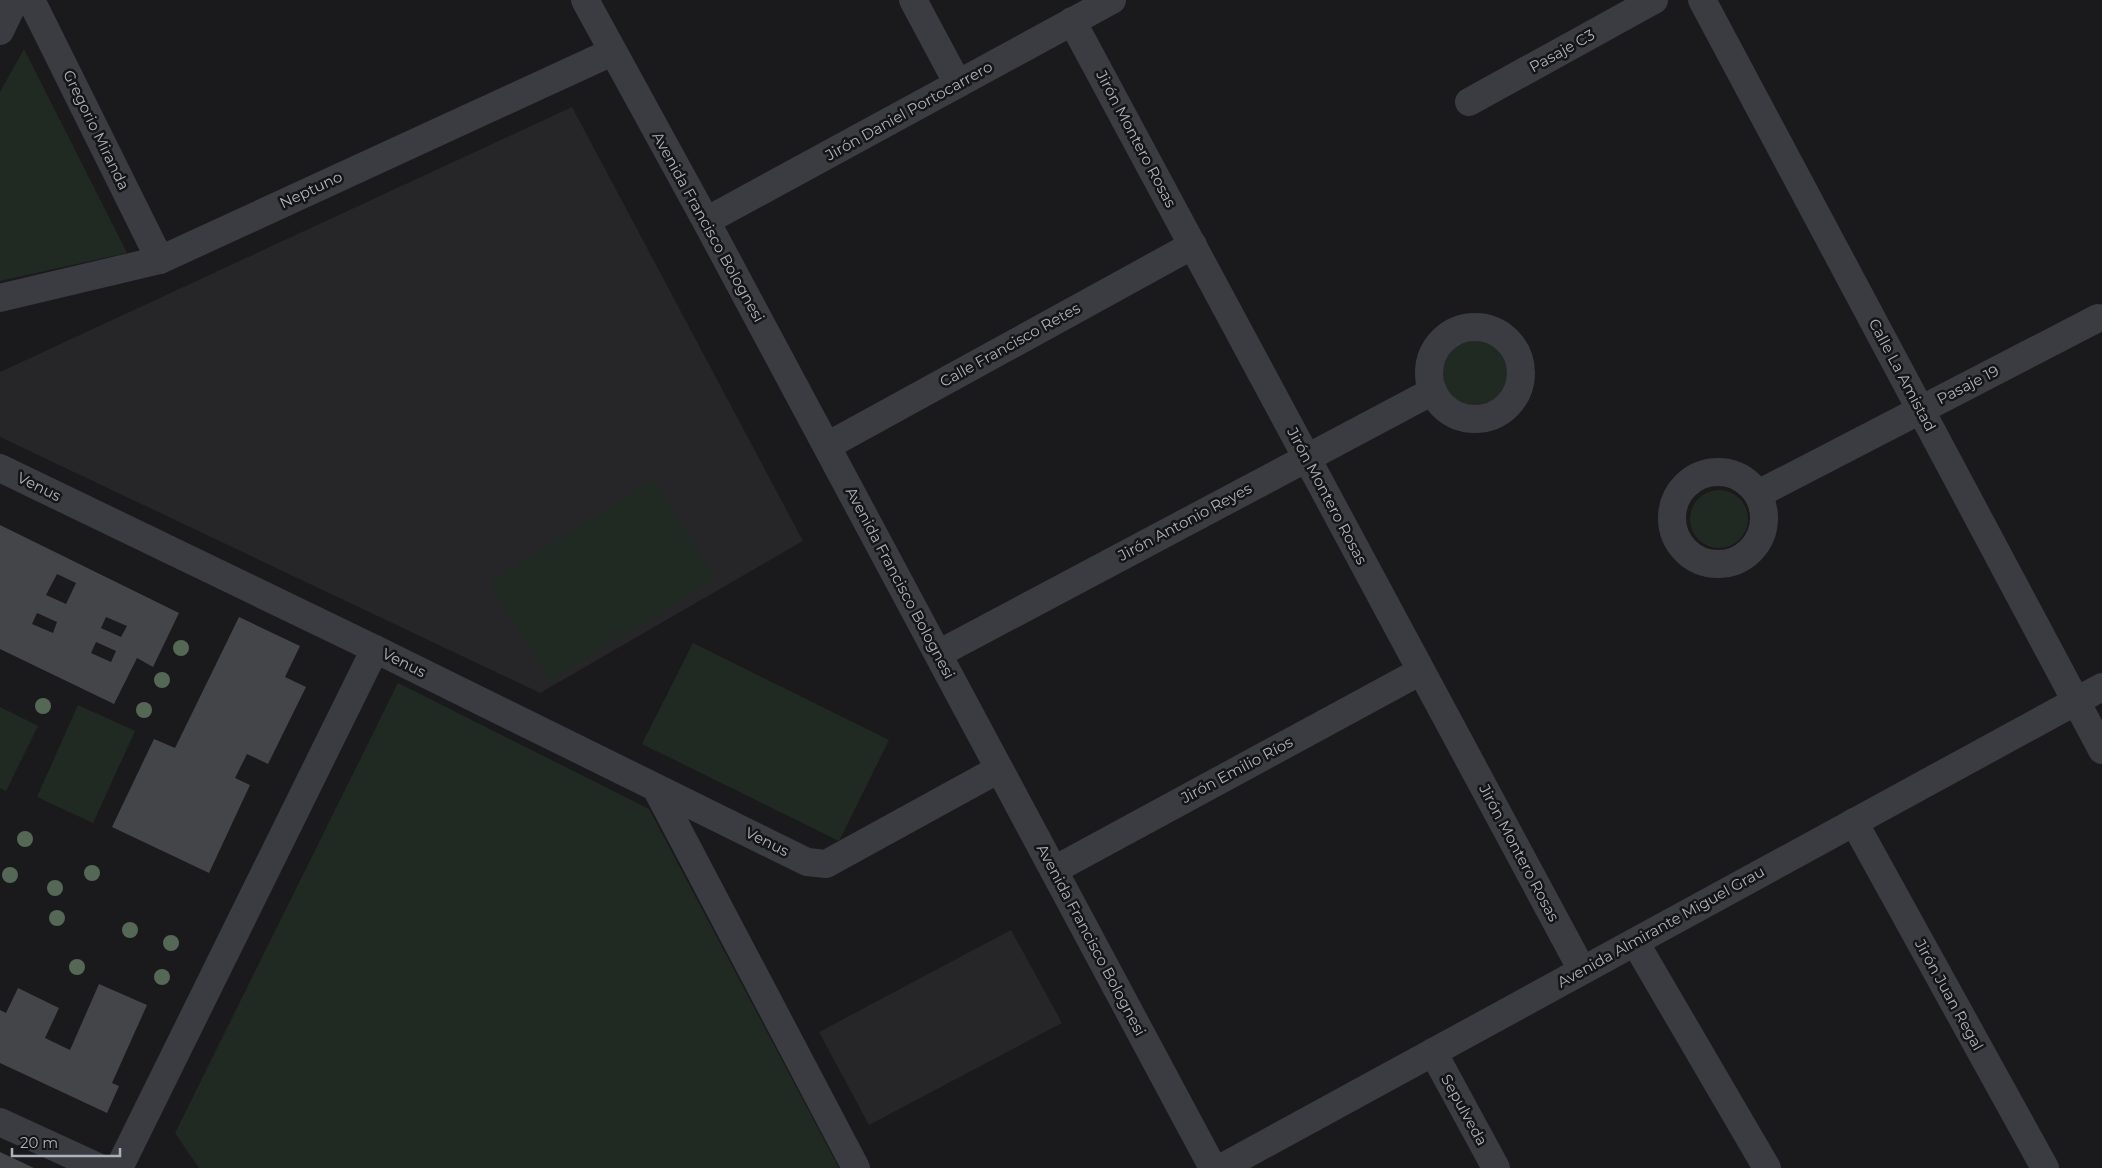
<svg xmlns="http://www.w3.org/2000/svg" width="2102" height="1168" font-family="Montserrat,sans-serif">
<style>
.built{fill:#262629}
.green{fill:#212a22}
.building{fill:#444549;fill-rule:evenodd}
.lines{fill:none;stroke-linecap:round;stroke-linejoin:round}
.minor{stroke:#3a3c41;stroke-width:28}
.tertiary{stroke:#3a3c41;stroke-width:28}
.tree{fill:#546855}
.labels{text-anchor:middle;stroke-width:5;stroke-linejoin:round;paint-order:stroke}
.street-label{font-size:15px;fill:#acb2bc;stroke:#151517}
</style>
<rect width="100%" height="100%" fill="#1a1a1c"/>
<!-- built -->
<g class="built">
<polygon points="572,107 803,541 540,693 0,437 0,372"/>
<polygon points="1011,930 1062,1023 869,1125 819,1032"/>
</g>
<!-- green -->
<g class="green">
<polygon points="24,49 127,253 0,281 0,92"/>
<circle cx="1475" cy="373" r="34"/>
<polygon points="653,480 715,578 551,681 489,583"/>
<circle cx="1719" cy="519" r="29"/>
<polygon points="693,643 889,740 839,841 642,744"/>
<polygon points="398,683 649,809 839,1168 199,1168 175,1133"/>
<polygon points="78,705 135,731 93,823 37,797"/>
<polygon points="0,707 38,726 6,791 0,788"/>
</g>
<!-- building -->
<g class="building">
<path d="M0,525L179,613L153,667L137,658L114,704L0,649ZM57,574L76,583L66,604L46,595ZM37,613L57,622L53,633L32,624ZM106,617L127,626L121,637L101,628ZM96,642L116,651L111,662L91,653Z"/>
<polygon points="239,617 300,646 285,677 306,687 268,764 247,754 235,778 250,785 209,873 112,827 154,739 175,748"/>
<polygon points="99,984 147,1005 112,1083 119,1086 107,1113 0,1063 0,1010 6,1013 18,988 59,1008 45,1038 70,1050"/>
<polygon points="0,1152 34,1168 0,1168"/>
</g>
<g class="lines">
<!-- minor -->
<g class="minor">
<polyline points="31,0 160,260"/>
<polyline points="913,0 958,84"/>
<polyline points="1702,0 2102,750"/>
<polyline points="1072,21 1582,970"/>
<polyline points="0,31 15,0"/>
<polyline points="1469,102 1654,0"/>
<polyline points="706,221 1112,0"/>
<polyline points="0,298 160,260 612,52"/>
<circle cx="1475" cy="373" r="46"/>
<polyline points="827,446 1193,245"/>
<polyline points="0,468 375,649 807,862 826,864 999,769"/>
<circle cx="1718" cy="518" r="46"/>
<polyline points="1758,494 2098,318"/>
<polyline points="938,654 1433,391"/>
<polyline points="656,788 856,1168"/>
<polyline points="1854,822 2045,1168"/>
<polyline points="1054,870 1421,671"/>
<polyline points="1635,942 1767,1168"/>
<polyline points="1433,1052 1496,1168"/>
<polyline points="0,1122 100,1168"/>
<polyline points="119,1168 375,649"/>
</g>
<!-- tertiary -->
<g class="tertiary">
<polyline points="585,0 706,221 1213,1168"/>
<polyline points="1221,1168 2102,687"/>
</g>
</g>
<!-- trees -->
<g class="tree">
<circle cx="181" cy="648" r="8"/>
<circle cx="162" cy="680" r="8"/>
<circle cx="43" cy="706" r="8"/>
<circle cx="144" cy="710" r="8"/>
<circle cx="25" cy="839" r="8"/>
<circle cx="92" cy="873" r="8"/>
<circle cx="10" cy="875" r="8"/>
<circle cx="55" cy="888" r="8"/>
<circle cx="57" cy="918" r="8"/>
<circle cx="130" cy="930" r="8"/>
<circle cx="171" cy="943" r="8"/>
<circle cx="77" cy="967" r="8"/>
<circle cx="162" cy="977" r="8"/>
</g>
<g class="labels">
<!-- street labels -->
<g class="street-label">
<text transform="translate(1562 51) rotate(-29)" y="5">Pasaje C3</text>
<text transform="translate(909 111) rotate(-29)" y="5">Jirón Daniel Portocarrero</text>
<text transform="translate(96 130) rotate(64)" y="5">Gregorio Miranda</text>
<text transform="translate(1136 139) rotate(62)" y="5">Jirón Montero Rosas</text>
<text transform="translate(311 190) rotate(-25)" y="5">Neptuno</text>
<text transform="translate(708 227) rotate(61)" y="5">Avenida Francisco Bolognesi</text>
<text transform="translate(1010 345) rotate(-29)" y="5">Calle Francisco Retes</text>
<text transform="translate(1902 375) rotate(62)" y="5">Calle La Amistad</text>
<text transform="translate(1968 385) rotate(-27)" y="5">Pasaje 19</text>
<text transform="translate(39 487) rotate(26)" y="5">Venus</text>
<text transform="translate(1327 496) rotate(62)" y="5">Jirón Montero Rosas</text>
<text transform="translate(1185 522) rotate(-28)" y="5">Jirón Antonio Reyes</text>
<text transform="translate(900 583) rotate(62)" y="5">Avenida Francisco Bolognesi</text>
<text transform="translate(404 663) rotate(26)" y="5">Venus</text>
<text transform="translate(1237 770) rotate(-28)" y="5">Jirón Emilio Ríos</text>
<text transform="translate(767 842) rotate(26)" y="5">Venus</text>
<text transform="translate(1519 853) rotate(62)" y="5">Jirón Montero Rosas</text>
<text transform="translate(1661 927) rotate(-29)" y="5">Avenida Almirante Miguel Grau</text>
<text transform="translate(1091 940) rotate(62)" y="5">Avenida Francisco Bolognesi</text>
<text transform="translate(1949 995) rotate(61)" y="5">Jirón Juan Regal</text>
<text transform="translate(1464 1110) rotate(61)" y="5">Sepulveda</text>
</g>
</g>
<!-- scale -->
<path d="M12 1148v8h108v-8" fill="none" stroke="#acb2bc" stroke-width="2.5"/>
<text x="20" y="1148" font-size="15" fill="#acb2bc" stroke="#151517" stroke-width="4" paint-order="stroke">20 m</text>
</svg>
